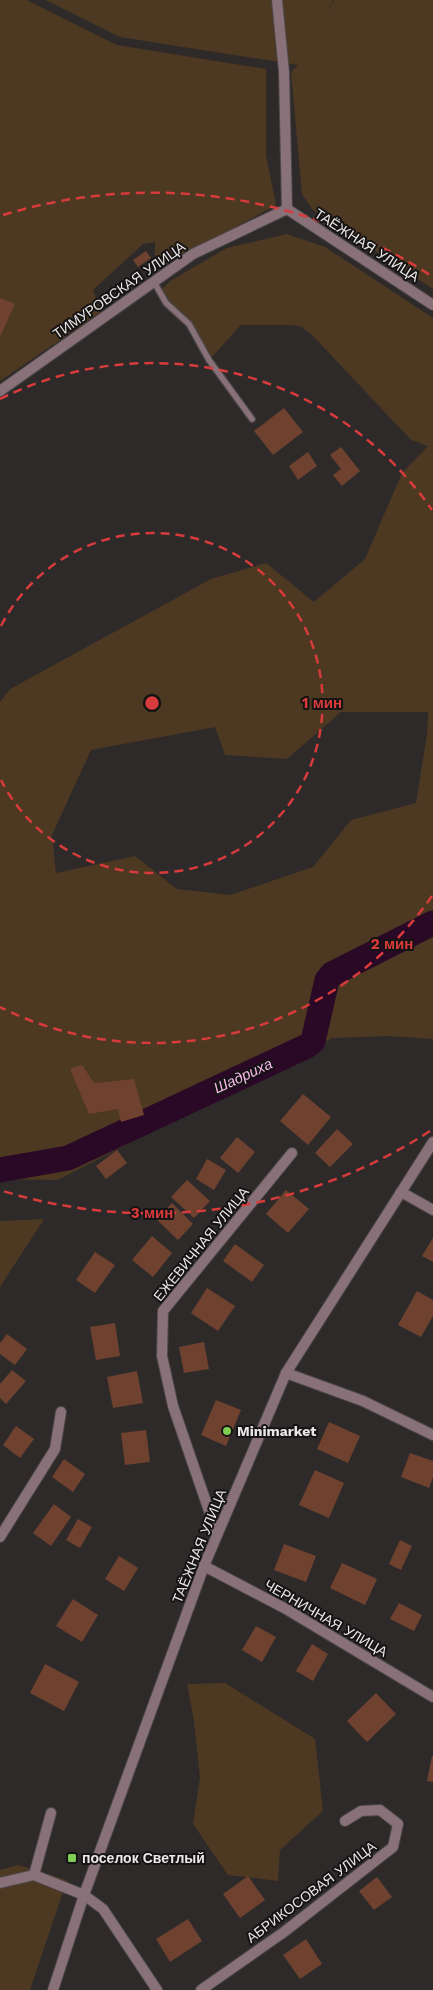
<svg xmlns="http://www.w3.org/2000/svg" width="433" height="1990" font-family="'Work Sans',sans-serif">
<style>
.green{fill:#4d3822;fill-rule:evenodd}
.lines{fill:none;stroke-linecap:round;stroke-linejoin:round}
.river{stroke:#2a0926;stroke-width:25}
.building{fill:#6e422f}
.service-casing{stroke:#4d4848;stroke-width:8}
.minor-casing{stroke:#4d4848;stroke-width:12}
.tertiary-casing{stroke:#4d4848;stroke-width:12}
.service{stroke:#887178;stroke-width:5.5}
.minor{stroke:#887178;stroke-width:10}
.tertiary{stroke:#887178;stroke-width:10}
.ring{fill:none;stroke:#d83b3b;stroke-width:2.5;stroke-dasharray:9 6}
.poi-dot{fill:#7fd052;stroke:#151313;stroke-width:2}
.labels{text-anchor:middle;stroke-width:4;stroke-linejoin:round;paint-order:stroke}
.street-label{font-size:14px;fill:#ebe7e7;stroke:#151313}
.poi-label{font-size:14px;font-weight:bold;fill:#ebe7e7;stroke:#151313;text-anchor:start}
.water-label{font-size:15px;font-style:italic;fill:#f7b7ea;stroke:#151313}
.centre{fill:#d83b3b;stroke:#151313;stroke-width:2.5}
.ring-label{font-size:15px;text-anchor:middle;font-weight:bold;fill:#d83b3b;stroke:#151313;stroke-width:4;stroke-linejoin:round;paint-order:stroke}
</style>
<rect width="100%" height="100%" fill="#2f2a2a"/>
<!-- green -->
<g class="green">
<polygon points="0,0 27,0 117,45 266,69 266,155 276,205 158,270 155,263 155,242 143,244 93,290 101,312 0,381"/>
<polygon points="46,0 333,0 327,13 334,0 433,0 433,289 313,210 302,194 291,72 298,65 120,37"/>
<path d="M287,234L325,247L433,318V1039L388,1036L332,1038L58,1180L0,1179V702L10,689L211,579L266,563L314,602L365,559L402,473L428,446L411,440L313,336L302,327L292,325H241L209,360L189,324L159,292L170,281L227,248ZM341,712H428L427,734L416,803L351,820L313,867L230,895L177,889L135,856L56,873L52,835L91,750L215,727L225,755L287,759Z"/>
<polygon points="44,1219 0,1287 0,1221"/>
<polygon points="225,1683 315,1739 323,1811 280,1850 278,1881 228,1875 193,1824 200,1778 194,1721 187,1684"/>
<polygon points="18,1865 67,1880 30,1990 0,1990 0,1870"/>
</g>
<g class="lines">
<!-- river -->
<polyline class="river" points="0,1170 68,1158 307,1046 313,1041 327,980 332,974 433,923"/>
</g>
<!-- building -->
<g class="building">
<polygon points="146,251 151,258 138,267 133,260"/>
<polygon points="0,298 15,304 0,337"/>
<polygon points="284,408 303,432 273,455 254,431"/>
<polygon points="341,447 360,471 342,486 333,475 341,469 330,455"/>
<polygon points="308,452 317,466 298,480 289,466"/>
<polygon points="82,1065 94,1083 134,1079 144,1115 121,1122 118,1109 89,1114 70,1069"/>
<polygon points="303,1094 331,1117 308,1145 280,1121"/>
<polygon points="337,1129 353,1144 330,1167 315,1153"/>
<polygon points="237,1137 255,1152 238,1173 220,1158"/>
<polygon points="117,1150 127,1163 106,1179 96,1166"/>
<polygon points="207,1159 226,1170 214,1190 196,1179"/>
<polygon points="187,1180 210,1201 194,1218 171,1197"/>
<polygon points="286,1190 309,1209 288,1233 266,1214"/>
<polygon points="172,1203 193,1224 178,1240 156,1219"/>
<polygon points="152,1236 172,1253 153,1277 132,1260"/>
<polygon points="433,1238 433,1262 422,1256"/>
<polygon points="235,1244 264,1265 252,1282 223,1261"/>
<polygon points="95,1252 115,1265 95,1293 76,1280"/>
<polygon points="207,1288 235,1306 218,1331 191,1313"/>
<polygon points="417,1291 433,1300 433,1316 421,1337 398,1325"/>
<polygon points="115,1323 120,1356 96,1360 90,1327"/>
<polygon points="7,1334 27,1349 15,1365 0,1354 0,1343"/>
<polygon points="204,1342 209,1369 184,1373 179,1347"/>
<polygon points="12,1370 26,1381 6,1404 0,1398 0,1384"/>
<polygon points="137,1371 143,1403 113,1408 107,1377"/>
<polygon points="216,1400 241,1410 226,1446 201,1435"/>
<polygon points="329,1422 360,1436 348,1463 317,1449"/>
<polygon points="16,1426 34,1439 20,1458 3,1445"/>
<polygon points="146,1430 150,1462 125,1465 121,1433"/>
<polygon points="410,1453 433,1461 433,1477 429,1488 401,1477"/>
<polygon points="64,1459 85,1474 73,1492 52,1477"/>
<polygon points="315,1470 344,1483 329,1518 299,1505"/>
<polygon points="54,1504 71,1517 51,1546 33,1533"/>
<polygon points="78,1519 92,1527 80,1548 66,1540"/>
<polygon points="400,1540 412,1546 401,1570 389,1564"/>
<polygon points="284,1544 316,1556 306,1582 274,1570"/>
<polygon points="119,1556 138,1568 124,1591 105,1579"/>
<polygon points="342,1563 377,1579 365,1605 330,1588"/>
<polygon points="73,1599 98,1615 82,1642 56,1626"/>
<polygon points="399,1603 422,1615 414,1631 390,1619"/>
<polygon points="256,1626 276,1637 262,1662 242,1650"/>
<polygon points="312,1644 328,1654 313,1681 296,1671"/>
<polygon points="45,1664 79,1682 64,1711 30,1693"/>
<polygon points="376,1693 396,1714 367,1742 347,1721"/>
<polygon points="432,1756 433,1756 433,1782 427,1781"/>
<polygon points="248,1876 265,1900 240,1918 223,1894"/>
<polygon points="377,1877 392,1897 374,1910 359,1891"/>
<polygon points="188,1919 202,1941 170,1962 156,1939"/>
<polygon points="306,1939 322,1964 300,1979 283,1955"/>
</g>
<g class="lines">
<defs>
<polyline id="service" points="154,282 166,303 189,324 209,360 252,419"/>
<g id="minor">
<polyline points="401,1192 433,1210"/>
<polyline points="286,1373 363,1401 433,1435"/>
<polyline points="217,1534 173,1406 162,1356 163,1311 292,1153"/>
<polyline points="0,1537 55,1449 61,1412"/>
<polyline points="204,1566 286,1609 433,1697"/>
<polyline points="34,1875 51,1813"/>
<polyline points="0,1883 34,1875 84,1895 103,1909 157,1990"/>
<polyline points="201,1990 284,1932 393,1847 398,1824 380,1810 361,1811 345,1821"/>
</g>
<g id="tertiary">
<polyline points="277,0 284,72 287,209"/>
<polyline points="287,209 433,305"/>
<polyline points="0,391 193,254 287,209"/>
<polyline points="53,1990 84,1895 204,1566 286,1373 433,1142"/>
</g>
</defs>
<!-- service casing -->
<use href="#service" class="service-casing"/>
<!-- minor casing -->
<use href="#minor" class="minor-casing"/>
<!-- tertiary casing -->
<use href="#tertiary" class="tertiary-casing"/>
<!-- service -->
<use href="#service" class="service"/>
<!-- minor -->
<use href="#minor" class="minor"/>
<!-- tertiary -->
<use href="#tertiary" class="tertiary"/>
</g>
<!-- distance rings -->
<g class="ring">
<path d="M1 626A170 170 0 1 1 1 780"/>
<path d="M432 896A340 340 0 0 1 0 1007M0 399A340 340 0 0 1 432 510"/>
<path d="M430 1131A510 510 0 0 1 3 1191M3 215A510 510 0 0 1 430 275"/>
</g>
<!-- markers -->
<g class="poi-dot">
<circle cx="227" cy="1431" r="5"/>
<rect x="67" y="1853" width="10" height="10" rx="2.5"/>
</g>
<g class="labels">
<!-- street labels -->
<g class="street-label">
<text transform="translate(367 245) rotate(33)" y="5">ТАЁЖНАЯ УЛИЦА</text>
<text transform="translate(119 290) rotate(-35)" y="5">ТИМУРОВСКАЯ УЛИЦА</text>
<text transform="translate(201 1244) rotate(-51)" y="5">ЕЖЕВИЧНАЯ УЛИЦА</text>
<text transform="translate(199 1546) rotate(-68)" y="5">ТАЁЖНАЯ УЛИЦА</text>
<text transform="translate(326 1618) rotate(30)" y="5">ЧЕРНИЧНАЯ УЛИЦА</text>
<text transform="translate(311 1892) rotate(-37)" y="5">АБРИКОСОВАЯ УЛИЦА</text>
</g>
<!-- poi labels -->
<g class="poi-label">
<text x="237" y="1436">Minimarket</text>
<text x="82" y="1863">поселок Светлый</text>
</g>
<!-- water labels -->
<g class="water-label">
<text transform="translate(243 1076) rotate(-25)" y="5">Шадриха</text>
</g>
</g>
<circle cx="152" cy="703" r="8" class="centre"/>
<g class="ring-label">
<text x="322" y="708">1 мин</text>
<text x="392" y="949">2 мин</text>
<text x="152" y="1218">3 мин</text>
</g>
</svg>
